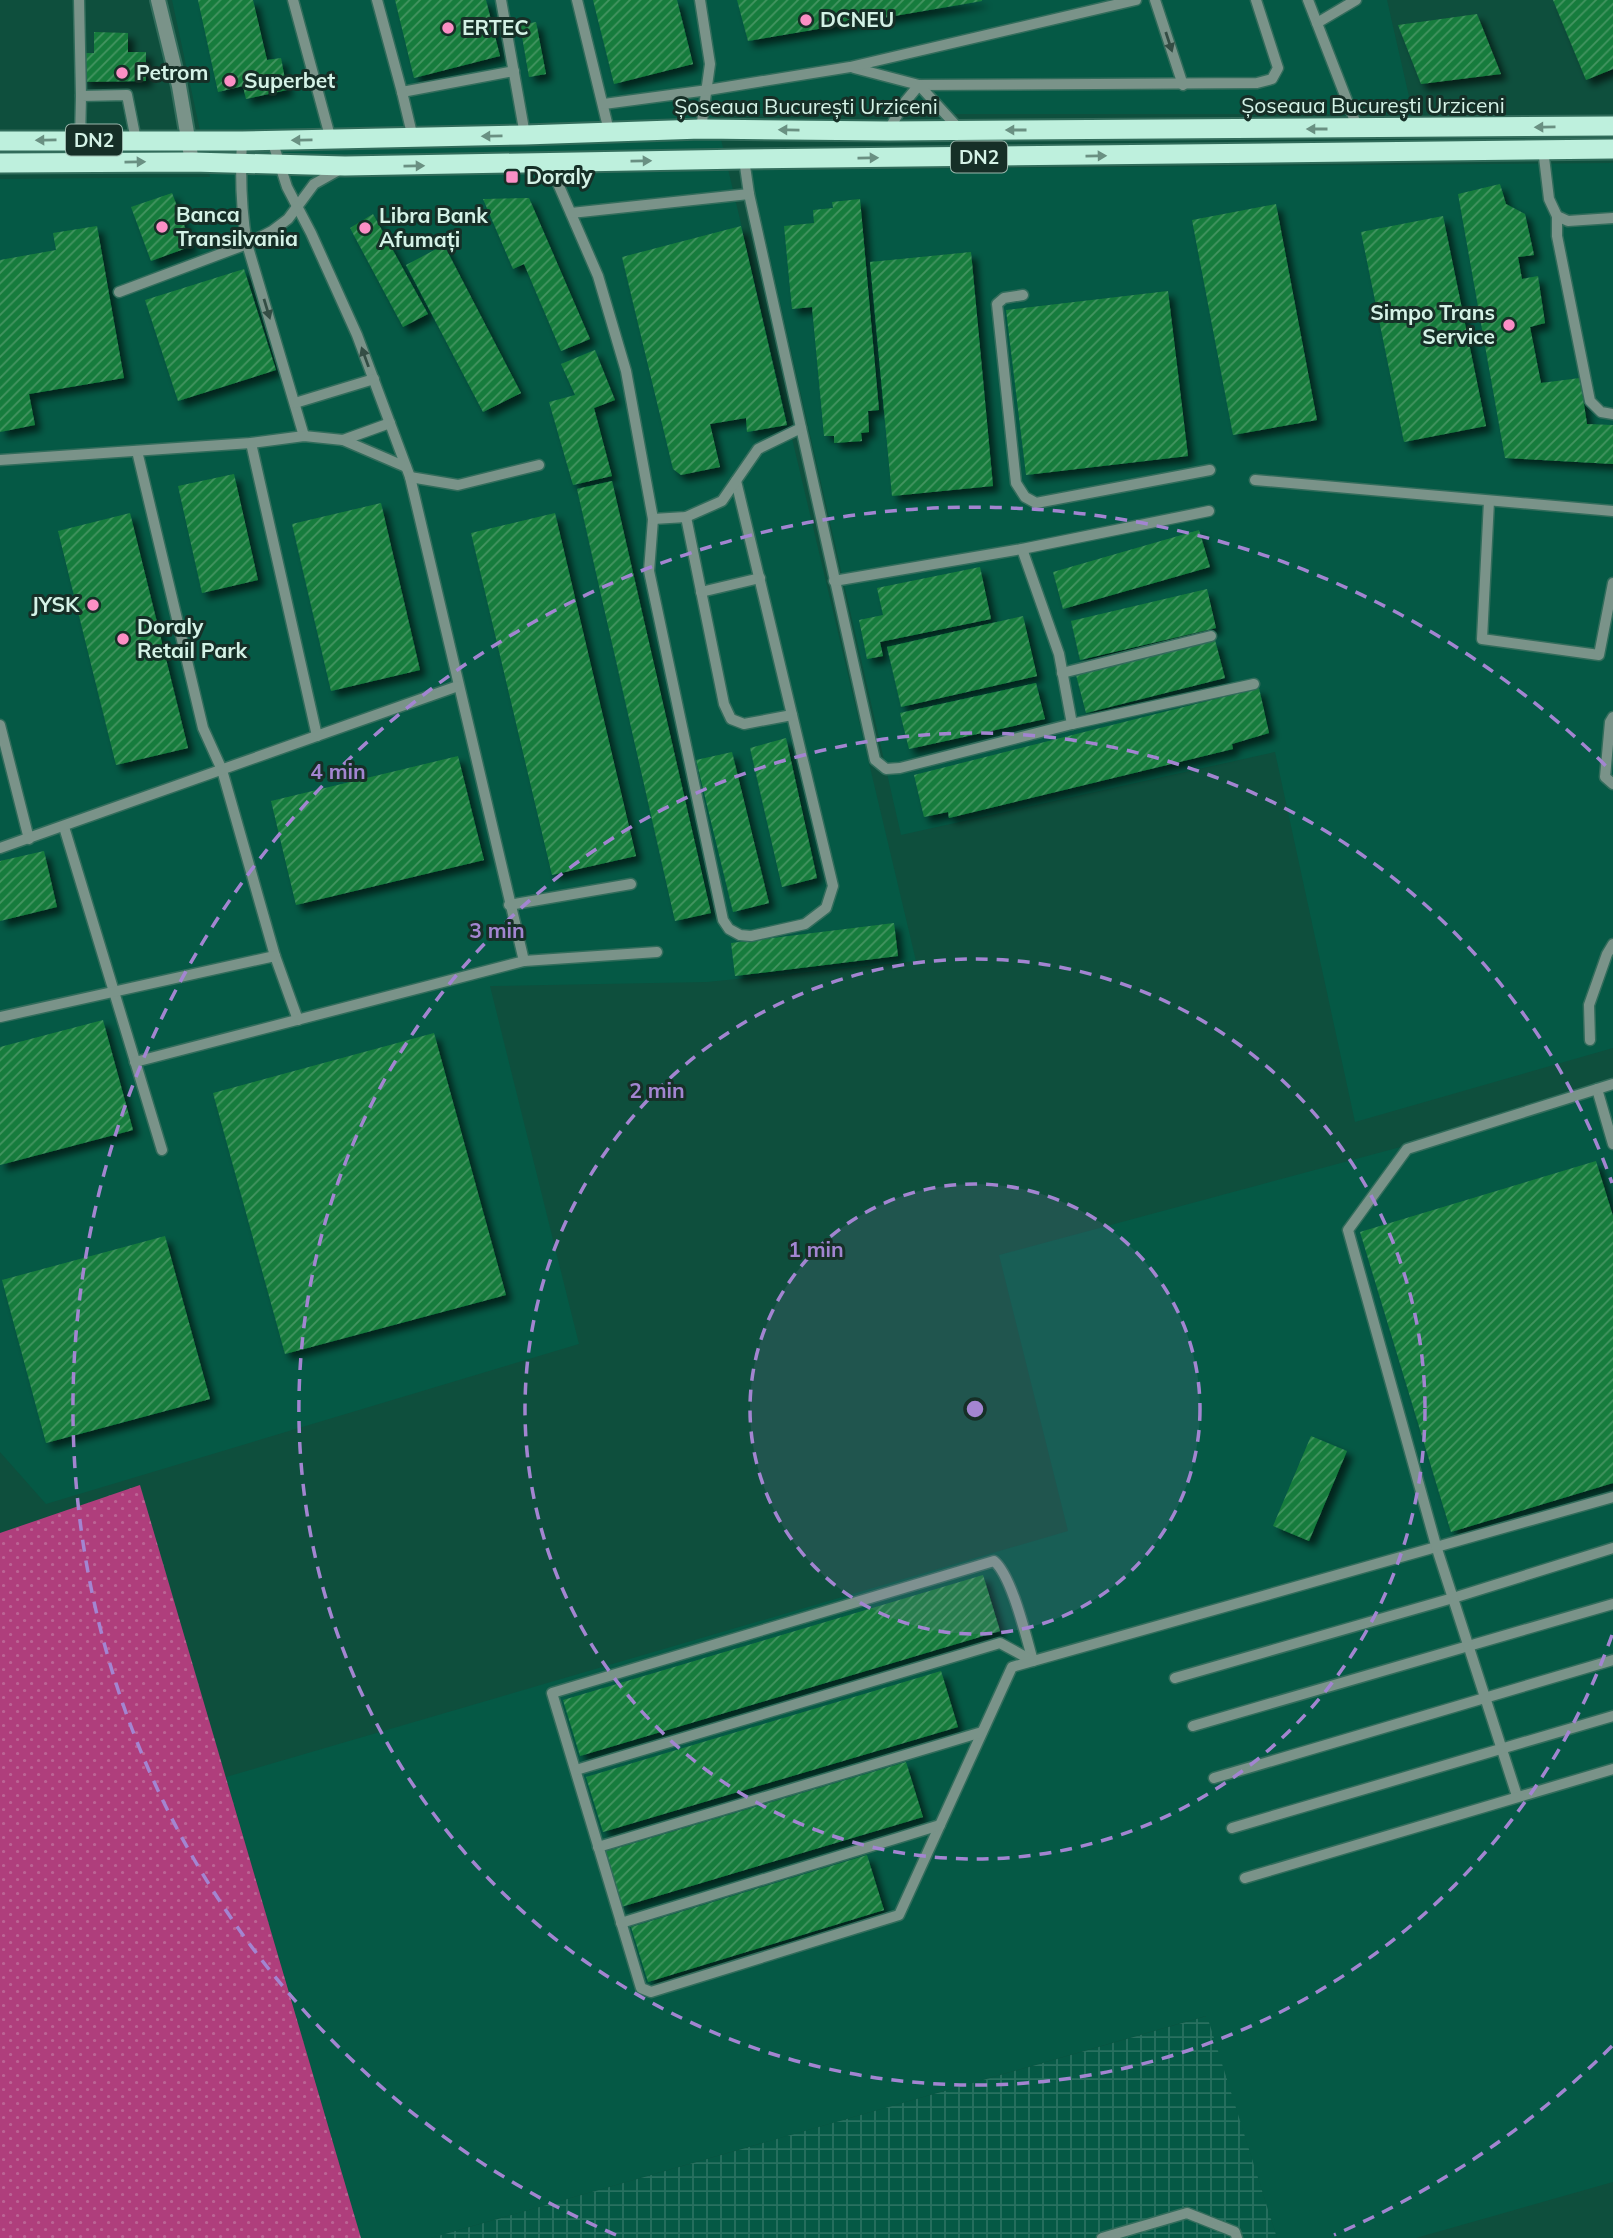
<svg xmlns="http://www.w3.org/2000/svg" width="1613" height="2238" font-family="Mulish,sans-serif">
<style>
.built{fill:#055945}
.industrial{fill:url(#industrial-grid)}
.green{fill:url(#green-dots)}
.building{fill:url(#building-hatch);filter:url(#shadow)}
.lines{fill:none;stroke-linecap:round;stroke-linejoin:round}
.service-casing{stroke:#326c5b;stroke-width:13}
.tertiary-casing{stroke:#326c5b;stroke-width:18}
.trunk-casing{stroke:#326c5b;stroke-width:23}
.service{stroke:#7a9389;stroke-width:10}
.tertiary{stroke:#7a9389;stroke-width:14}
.trunk{stroke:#bef0dd;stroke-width:19}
.oneway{fill:#344d44}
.oneway2{fill:#6a9082}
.ring{fill:none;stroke:#a385d1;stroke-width:3.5;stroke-dasharray:12 9}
.poi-dot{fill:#fb8fc5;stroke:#162f27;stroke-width:2.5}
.labels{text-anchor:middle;stroke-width:6;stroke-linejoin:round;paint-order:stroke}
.shield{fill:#162f27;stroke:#9bb8ad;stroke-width:2}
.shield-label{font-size:19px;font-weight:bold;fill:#d4f2e6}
.poi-label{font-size:21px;font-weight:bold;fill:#d4f2e6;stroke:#162f27;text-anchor:start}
.street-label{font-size:21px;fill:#d4f2e6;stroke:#162f27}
.centre{fill:#a385d1;stroke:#162f27;stroke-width:3.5}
.ring-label{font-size:21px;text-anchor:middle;font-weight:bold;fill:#a385d1;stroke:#162f27;stroke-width:6;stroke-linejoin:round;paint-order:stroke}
</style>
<defs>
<pattern id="industrial-grid" width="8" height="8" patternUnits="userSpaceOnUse" patternTransform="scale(1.75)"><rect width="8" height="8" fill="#055945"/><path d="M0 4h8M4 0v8" fill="none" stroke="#297160"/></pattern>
<pattern id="green-dots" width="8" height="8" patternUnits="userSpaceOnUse" patternTransform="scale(1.75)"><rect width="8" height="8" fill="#af3e7c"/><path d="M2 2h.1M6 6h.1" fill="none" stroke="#bc6495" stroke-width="1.8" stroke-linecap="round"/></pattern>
<pattern id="building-hatch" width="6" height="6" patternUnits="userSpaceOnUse" patternTransform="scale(1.75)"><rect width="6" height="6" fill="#187c3c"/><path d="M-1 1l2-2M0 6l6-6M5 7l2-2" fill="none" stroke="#449562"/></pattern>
<filter id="shadow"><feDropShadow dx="6" dy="6" stdDeviation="3.5" flood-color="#0009"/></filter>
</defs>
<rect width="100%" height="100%" fill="#0e4f3d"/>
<!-- built -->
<g class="built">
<polygon points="172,0 1387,0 1413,114 715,114 916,961 707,982 490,986 579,1344 46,1504 0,1452 0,179 210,177"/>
<polygon points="1613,163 1613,1048 1355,1122 1275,752 901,835 750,170"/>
<polygon points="1613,1082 1613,2182 1416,2238 1277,2238 1206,2016 431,2238 361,2238 226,1777 1068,1531 999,1255 1408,1145"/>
</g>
<!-- industrial -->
<polygon class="industrial" points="1207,2016 1277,2238 431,2238"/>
<!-- green -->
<polygon class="green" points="140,1485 361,2238 0,2238 0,1533"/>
<!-- building -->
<g class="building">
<polygon points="198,0 253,0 267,60 281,58 287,90 246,99 243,86 218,92"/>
<polygon points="395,0 486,0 500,56 414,78"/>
<polygon points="593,0 677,0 693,64 614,84"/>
<polygon points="737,0 982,0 982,1 748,41"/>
<polygon points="1553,0 1613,0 1613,69 1586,80"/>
<polygon points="1477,14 1501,74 1421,84 1398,25"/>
<polygon points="536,22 546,74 529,77 520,25"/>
<polygon points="94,32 128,33 128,52 146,52 146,81 83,82 83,53 94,53"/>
<polygon points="1500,184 1506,204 1525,214 1534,255 1518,257 1522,279 1538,276 1545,323 1530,327 1541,383 1580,378 1587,424 1613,425 1613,464 1505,458 1458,194"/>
<polygon points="172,193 192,246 151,261 131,207"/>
<polygon points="529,198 590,339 561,351 524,264 513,269 483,199"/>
<polygon points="860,199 879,410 868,411 869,432 861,433 862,441 834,443 834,436 824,436 812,307 792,309 784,226 814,223 813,210 833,208 832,202"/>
<polygon points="1276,204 1317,420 1233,435 1192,220"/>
<polygon points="373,214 428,314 403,327 350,228"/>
<polygon points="1443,216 1486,426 1404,442 1361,232"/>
<polygon points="97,226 124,378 29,394 35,425 0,432 0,260 56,250 53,233"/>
<polygon points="741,226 787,425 747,432 746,418 710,424 720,467 681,475 673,469 622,257"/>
<polygon points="444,245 521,393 483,412 406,265"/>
<polygon points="971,252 993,486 892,496 870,262"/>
<polygon points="244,269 276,370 178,401 145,300"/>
<polygon points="1168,291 1188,456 1026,475 1006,310"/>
<polygon points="595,350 615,400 594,408 612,476 573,485 549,402 575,395 561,364"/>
<polygon points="234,474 258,580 202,593 178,486"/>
<polygon points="612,481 711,913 675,921 577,489"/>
<polygon points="381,503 420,670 331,691 292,524"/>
<polygon points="130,513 188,748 116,765 58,531"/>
<polygon points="555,513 636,856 552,875 471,533"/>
<polygon points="1199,530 1210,567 1063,609 1053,572"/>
<polygon points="980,567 991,619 880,642 883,656 867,659 859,620 883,615 877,588"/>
<polygon points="1207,589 1216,628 1080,660 1071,621"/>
<polygon points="1023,616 1037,676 901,707 887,647"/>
<polygon points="1215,640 1225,678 1086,713 1076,675"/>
<polygon points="1036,683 1045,719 909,749 900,713"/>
<polygon points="1259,688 1269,733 1232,744 1233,749 949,818 948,812 924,817 914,775"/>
<polygon points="786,738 817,878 782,887 750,748"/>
<polygon points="732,752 769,903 733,912 696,760"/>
<polygon points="458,756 484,860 296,905 271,801"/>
<polygon points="44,851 57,907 0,921 0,861"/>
<polygon points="894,923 898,956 735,976 731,943"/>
<polygon points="103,1020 133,1130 0,1165 0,1047"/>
<polygon points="434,1033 506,1295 285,1354 213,1093"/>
<polygon points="1596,1161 1613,1216 1613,1483 1451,1532 1360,1232"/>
<polygon points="165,1236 210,1399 46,1443 2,1280"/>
<polygon points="1311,1436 1347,1451 1309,1541 1273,1526"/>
<polygon points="983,1575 1000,1631 580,1756 563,1700"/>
<polygon points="941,1671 958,1727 603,1832 586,1777"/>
<polygon points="906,1762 923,1817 621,1907 604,1852"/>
<polygon points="867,1855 884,1910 648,1982 631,1927"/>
</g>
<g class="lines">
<defs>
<g id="service">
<polyline points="79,0 81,96"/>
<polyline points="293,0 331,140"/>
<polyline points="377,0 402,92 514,71"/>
<polyline points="501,0 525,135"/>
<polyline points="577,0 609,131"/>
<polyline points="700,0 710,64 701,129"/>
<polyline points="1155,0 1183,85"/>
<polyline points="1308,0 1358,129"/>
<polyline points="1317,23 1356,0"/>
<polyline points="854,68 919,85 1257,83 1272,79 1278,68 1256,0"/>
<polyline points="402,92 413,138"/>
<polyline points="604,104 708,90 850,67 1136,0"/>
<polyline points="888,131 905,102 919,85 960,130"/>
<polyline points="80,140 81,96 127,95 136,140"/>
<polyline points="272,140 287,187 311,233 357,335 410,477 524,961"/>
<path d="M242,141C240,177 241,209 247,244L304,436"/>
<polyline points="1543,149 1549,199 1557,216 1568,221 1613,218"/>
<polyline points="744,159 749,194 875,760 886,769 900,768 1072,724 1254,684"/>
<polyline points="549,163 598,276 626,371 653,519 649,571 723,920 729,929 740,935 751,936 805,924 826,908 833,886 736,481"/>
<polyline points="571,213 749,194"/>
<polyline points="1557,216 1557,236 1590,401 1601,412 1613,414"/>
<polyline points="119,292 247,244 272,231 288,219 314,184 339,170"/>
<polyline points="1023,295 1004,298 997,304 1016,483 1025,497 1036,503 1210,470"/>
<polyline points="295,403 374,379"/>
<polyline points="343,440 390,423"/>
<polyline points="251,443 317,736"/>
<polyline points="137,451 203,728 222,770 275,956 298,1020"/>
<polyline points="0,460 251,443 304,436 343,440 406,467"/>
<polyline points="410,477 458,485 539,465"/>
<polyline points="1255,480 1613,511"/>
<polyline points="1489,501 1482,639 1599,655 1613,583"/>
<polyline points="686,517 724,704 731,719 744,724 792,715"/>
<polyline points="653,519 686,517 722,501 758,449 801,428"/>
<polyline points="1022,549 1059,654 1072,724"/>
<polyline points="834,581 1022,549 1209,511"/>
<polyline points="701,592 760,578"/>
<polyline points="1062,673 1211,636"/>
<polyline points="1613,717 1610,722 1605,777 1613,784"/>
<polyline points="0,725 29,839"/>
<polyline points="64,827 162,1150"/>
<polyline points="0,848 458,686"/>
<polyline points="509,905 631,884"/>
<polyline points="0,1017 275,956"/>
<polyline points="1590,1040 1589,1005 1607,954 1613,944"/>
<polyline points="135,1062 524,961 657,952"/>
<polyline points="1597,1089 1613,1144"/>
<path d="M1033,1661C1026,1637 1012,1576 994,1561L552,1693L641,1988L651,1992L899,1915L1012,1667L1613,1497"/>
<polyline points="1175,1678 1453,1598 1613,1548"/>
<polyline points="1193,1726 1613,1604"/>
<polyline points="576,1770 1000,1643 1033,1661"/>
<polyline points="1214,1778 1613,1660"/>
<polyline points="1517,1796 1437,1549 1348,1230 1407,1149 1613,1084"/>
<polyline points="1232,1828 1613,1716"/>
<polyline points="598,1847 982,1732"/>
<polyline points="1245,1878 1613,1769"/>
<polyline points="621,1923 940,1825"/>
<polyline points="1102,2238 1187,2213 1235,2232 1237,2238"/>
</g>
<polyline id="tertiary" points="158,0 179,86 192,162"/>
<g id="trunk">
<polyline points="0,141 242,141 525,135 701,129 888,131 1613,126"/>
<polyline points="0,163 192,162 345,166 744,159 1613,149"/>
</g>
</defs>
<!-- service casing -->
<use href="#service" class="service-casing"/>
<!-- tertiary casing -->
<use href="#tertiary" class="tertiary-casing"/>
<!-- trunk casing -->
<use href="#trunk" class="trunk-casing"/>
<!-- service -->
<use href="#service" class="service"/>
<!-- tertiary -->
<use href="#tertiary" class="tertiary"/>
<!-- trunk -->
<use href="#trunk" class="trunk"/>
</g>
<!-- one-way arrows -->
<defs><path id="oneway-solid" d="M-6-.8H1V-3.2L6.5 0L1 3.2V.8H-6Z" transform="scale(1.75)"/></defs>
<g class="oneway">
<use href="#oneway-solid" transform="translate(1169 42) rotate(72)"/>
<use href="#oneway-solid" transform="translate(267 309) rotate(73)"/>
<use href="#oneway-solid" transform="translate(365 357) rotate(-110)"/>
</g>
<g class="oneway2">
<use href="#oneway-solid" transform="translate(1545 127) rotate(179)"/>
<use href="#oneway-solid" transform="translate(1317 129) rotate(180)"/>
<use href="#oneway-solid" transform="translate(789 130) rotate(-179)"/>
<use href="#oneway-solid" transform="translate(1016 130) rotate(180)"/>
<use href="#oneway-solid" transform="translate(492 136) rotate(179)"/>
<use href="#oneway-solid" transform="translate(46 140) rotate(179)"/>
<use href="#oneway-solid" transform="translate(302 140) rotate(179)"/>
<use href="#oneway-solid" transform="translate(1096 156) rotate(-1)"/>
<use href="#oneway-solid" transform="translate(868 158) rotate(-1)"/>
<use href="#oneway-solid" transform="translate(641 161) rotate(-1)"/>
<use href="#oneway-solid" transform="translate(135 162) rotate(-1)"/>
<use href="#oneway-solid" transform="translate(414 166) rotate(-1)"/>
</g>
<!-- distance rings -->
<circle cx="975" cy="1409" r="225" fill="#a385d1" fill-opacity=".12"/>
<g class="ring">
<circle cx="975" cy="1409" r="225"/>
<circle cx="975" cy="1409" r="450"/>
<path d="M1612 1635A676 676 0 1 1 1612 1183"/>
<path d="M1612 2046A901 901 0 0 1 1334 2235M616 2235A901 901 0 1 1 1612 772"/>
</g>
<!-- markers -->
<g class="poi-dot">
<circle cx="806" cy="20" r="7"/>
<circle cx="448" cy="28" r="7"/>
<circle cx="122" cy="73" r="7"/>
<circle cx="230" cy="81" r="7"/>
<rect x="505" y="170" width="14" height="14" rx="3.5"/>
<circle cx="162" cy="227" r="7"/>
<circle cx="365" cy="228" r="7"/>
<circle cx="1509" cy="325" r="7"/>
<circle cx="93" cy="605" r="7"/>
<circle cx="123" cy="639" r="7"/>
</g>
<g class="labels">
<!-- shield labels -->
<g class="shield">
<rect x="66" y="124.5" width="56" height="31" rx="5"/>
<rect x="951" y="141.5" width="56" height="31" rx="5"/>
</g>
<g class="shield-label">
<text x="94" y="147">DN2</text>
<text x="979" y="164">DN2</text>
</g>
<!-- poi labels -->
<g class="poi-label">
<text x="820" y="27">DCNEU</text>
<text x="462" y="35">ERTEC</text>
<text x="136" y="80">Petrom</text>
<text x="244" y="88">Superbet</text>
<text x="526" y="184">Doraly</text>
<text x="176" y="222">Banca<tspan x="176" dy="24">Transilvania</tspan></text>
<text x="379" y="223">Libra Bank<tspan x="379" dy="24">Afumați</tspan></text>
<text x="1495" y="320" text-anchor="end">Simpo Trans<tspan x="1495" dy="24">Service</tspan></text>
<text x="79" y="612" text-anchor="end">JYSK</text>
<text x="137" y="634">Doraly<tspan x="137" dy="24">Retail Park</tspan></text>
</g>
<!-- street labels -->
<g class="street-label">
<text x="1373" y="113">Șoseaua București Urziceni</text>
<text x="806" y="114">Șoseaua București Urziceni</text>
</g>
</g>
<circle cx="975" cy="1409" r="10" class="centre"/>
<g class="ring-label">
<text x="338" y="779">4 min</text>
<text x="497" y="938">3 min</text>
<text x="657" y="1098">2 min</text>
<text x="816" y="1257">1 min</text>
</g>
</svg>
